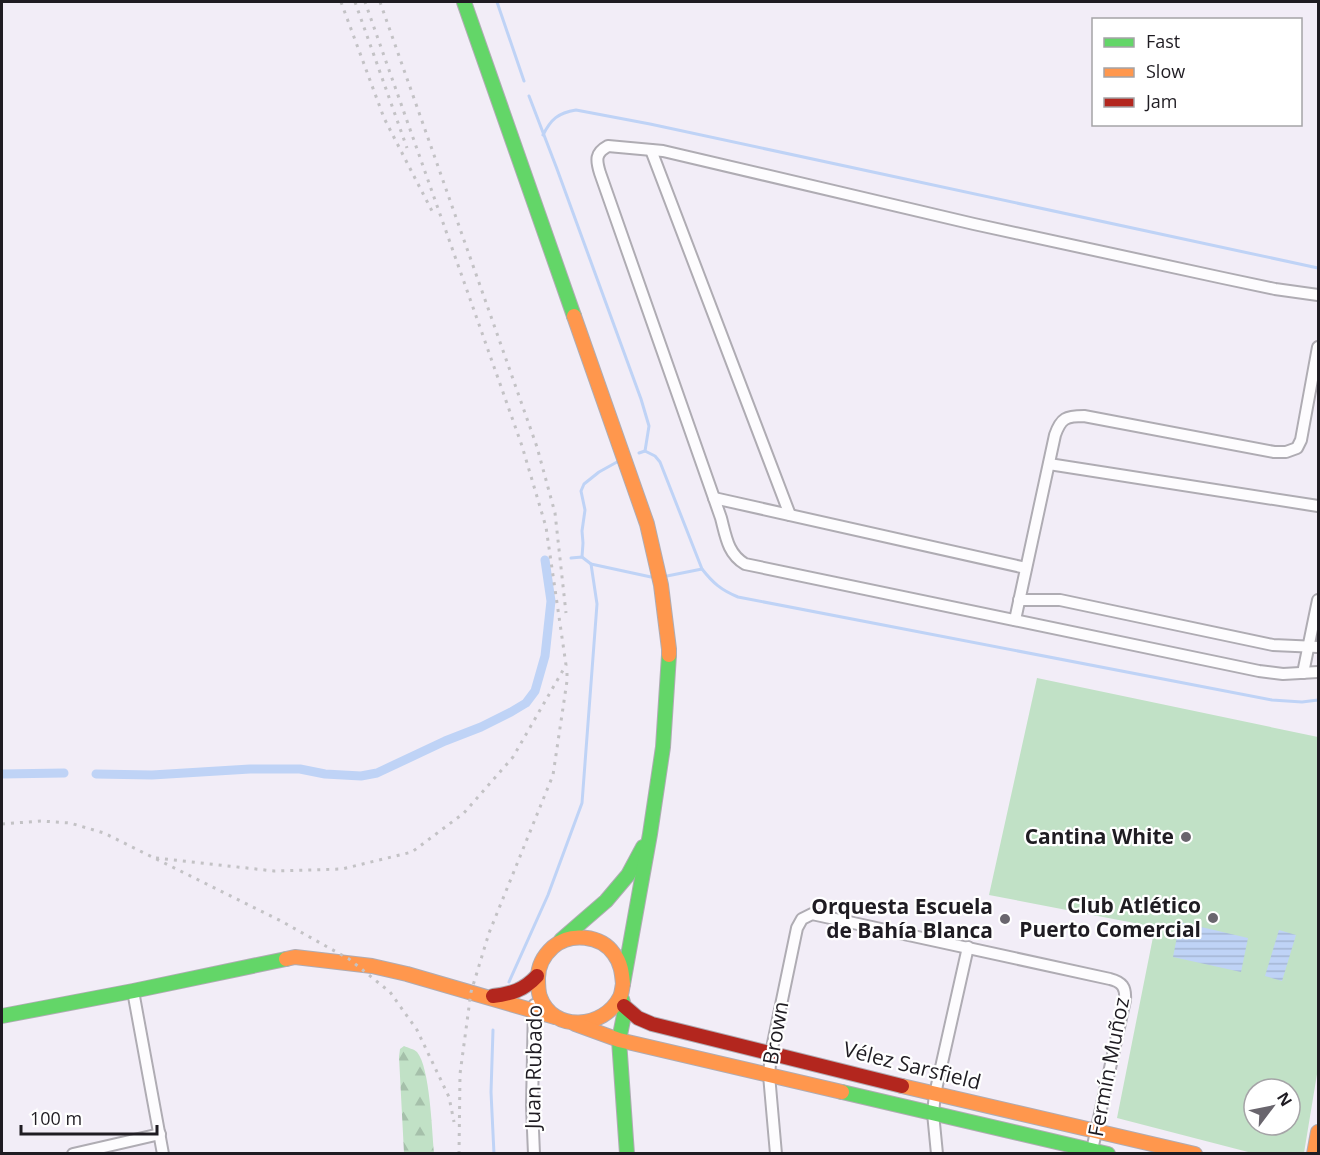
<svg xmlns="http://www.w3.org/2000/svg" width="1320" height="1155" font-family="'Open Sans',sans-serif">
<style>
.forest{fill:url(#forest-firs)}
.green{fill:#c1e1c6;fill-rule:evenodd}
.water{fill:url(#water-rules)}
.lines{fill:none;stroke-linecap:round;stroke-linejoin:round}
.stream{stroke:#bfd3f6;stroke-width:3}
.canal{stroke:#bfd3f6;stroke-width:9}
.street-casing{stroke:#afacb3;stroke-width:14}
.fast-casing{stroke:#afacb3;stroke-width:16}
.slow-casing{stroke:#afacb3;stroke-width:16}
.jam-casing{stroke:#afacb3;stroke-width:16}
.street{stroke:#fdfcfe;stroke-width:10}
.fast{stroke:#63d668;stroke-width:14}
.slow{stroke:#ff974d;stroke-width:14}
.jam{stroke:#b3261e;stroke-width:14}
.rail{stroke:#c3c2c5;stroke-width:3;stroke-dasharray:3 6;stroke-linecap:butt}
.poi-dot{fill:#69656d;stroke:#fff;stroke-width:2}
.labels{text-anchor:middle;stroke-width:4.5;stroke-linejoin:round;paint-order:stroke}
.poi-label{font-size:21px;font-weight:bold;fill:#1f1c22;stroke:#fff;text-anchor:end}
.street-label{font-size:21px;fill:#1f1c22;stroke:#fff}
</style>
<defs>
<pattern id="forest-firs" width="22" height="20" patternUnits="userSpaceOnUse" patternTransform="scale(1.5)"><rect width="22" height="20" fill="#c1e1c6"/><path d="M5 1l3.5 6h-7zM16 11l3.5 6h-7z" fill="#a5c0aa"/></pattern>
<pattern id="water-rules" width="6" height="5" patternUnits="userSpaceOnUse" patternTransform="scale(1.5)"><rect width="6" height="5" fill="#bfd3f6"/><path d="M0 2.5h6" fill="none" stroke="#a4b5d3"/></pattern>
</defs>
<rect width="100%" height="100%" fill="#f2edf7"/>
<!-- forest -->
<path class="forest" d="M404,1046C408,1048 414,1049 417,1052C430,1067 432,1132 434,1153H404L399,1057L400,1049Z"/>
<!-- green -->
<path class="green" d="M1037,678L1318,737V1068L1304,1153H1252L1117,1118L1155,927L989,895ZM1254,1089H1290V1125H1254Z"/>
<!-- water -->
<g class="water">
<polygon points="1180,922 1248,938 1241,972 1173,957"/>
<polygon points="1279,930 1296,935 1282,981 1265,976"/>
</g>
<g class="lines">
<!-- stream -->
<g class="stream">
<polyline points="497,2 524,81"/>
<polyline points="529,96 557,169 641,399 649,426 645,451"/>
<path d="M543,135C551,119 558,113 576,110L650,124L1318,268"/>
<path d="M639,453L645,451L655,456L660,462L702,569C713,583 721,590 738,597L1272,700L1302,702L1318,700"/>
<polyline points="582,557 583,543 582,531 585,510 581,491 584,484 599,472 617,462"/>
<polyline points="571,558 582,557 591,564 651,577"/>
<polyline points="667,576 702,569"/>
<polyline points="509,982 548,895 582,803 597,604 591,564"/>
<polyline points="493,1030 491,1092 494,1154"/>
</g>
<!-- canal -->
<g class="canal">
<polyline points="2,774 64,773"/>
<polyline points="96,774 152,775 250,769 300,769 325,774 361,776 377,773 445,741 481,727 511,712 526,703 535,691 545,656 551,601 545,560"/>
</g>
<defs>
<g id="street">
<polyline points="651,150 790,515"/>
<path d="M1318,295L1275,289L1223,278L974,224L663,151L608,146C595,153 596,160 600,173L721,518C726,537 728,554 745,564L1259,671L1283,674L1318,672"/>
<polyline points="1049,464 1318,506"/>
<polyline points="714,498 1026,568"/>
<polyline points="1019,600 1060,600 1273,645 1318,647"/>
<path d="M1015,620L1055,435C1061,418 1066,416 1084,416L1274,452H1286L1297,448L1301,440L1318,347"/>
<polyline points="1303,673 1318,600"/>
<polyline points="133,991 163,1154"/>
<polyline points="73,1154 160,1134"/>
<polyline points="534,1154 532,1106 534,1005"/>
<path d="M776,1154L769,1075L771,1053L797,928L802,919L812,914L1110,979C1122,982 1126,987 1125,1000L1092,1150"/>
<polyline points="937,1154 933,1113 935,1094 968,947"/>
</g>
<g id="fast">
<polyline points="464,2 574,316"/>
<polyline points="561,940 606,901 628,875 643,847"/>
<polyline points="623,984 650,834 663,747 669,655"/>
<polyline points="622,999 624,1006 624,1015 619,1040 627,1154"/>
<polyline points="2,1016 133,991 286,959"/>
<polyline points="842,1092 1108,1154"/>
</g>
<g id="slow">
<polyline points="574,316 647,524 661,585 669,649 669,655"/>
<polyline points="286,959 295,957 372,966 407,974 555,1017"/>
<path d="M623,984C622,973 621,963 614,954C601,935 570,932 553,947C543,956 538,965 538,978C538,985 538,991 540,997C553,1033 604,1029 620,997C622,993 622,988 623,984"/>
<polyline points="575,1024 619,1040 842,1092"/>
<polyline points="902,1086 1195,1154"/>
<polyline points="1314,1154 1318,1132"/>
</g>
<g id="jam">
<path d="M493,996C511,994 524,990 537,976"/>
<polyline points="624,1006 638,1018 652,1024 902,1086"/>
</g>
</defs>
<!-- street casing -->
<use href="#street" class="street-casing"/>
<!-- fast casing -->
<use href="#fast" class="fast-casing"/>
<!-- slow casing -->
<use href="#slow" class="slow-casing"/>
<!-- jam casing -->
<use href="#jam" class="jam-casing"/>
<!-- street -->
<use href="#street" class="street"/>
<!-- fast -->
<use href="#fast" class="fast"/>
<!-- slow -->
<use href="#slow" class="slow"/>
<!-- jam -->
<use href="#jam" class="jam"/>
<!-- rail -->
<g class="rail">
<polyline points="341,2 384,118 433,213"/>
<polyline points="355,2 407,148"/>
<polyline points="380,2 537,447 555,513 566,613"/>
<polyline points="2,824 41,821 70,823 104,833 281,921 349,959 390,992 417,1030 449,1097 454,1122"/>
<polyline points="156,858 274,871 342,869 412,852 464,813 513,757 566,665 546,527 522,446 365,2"/>
<polyline points="459,1154 460,1074 471,992 489,933 553,775 567,681 567,667"/>
</g>
</g>
<!-- markers -->
<g class="poi-dot">
<circle cx="1186" cy="837" r="6"/>
<circle cx="1213" cy="918" r="6"/>
<circle cx="1005" cy="919" r="6"/>
</g>
<g class="labels">
<!-- poi labels -->
<g class="poi-label">
<text x="1174" y="844">Cantina White</text>
<text x="1201" y="913">Club Atlético<tspan x="1201" dy="24">Puerto Comercial</tspan></text>
<text x="993" y="914">Orquesta Escuela<tspan x="993" dy="24">de Bahía Blanca</tspan></text>
</g>
<!-- street labels -->
<g class="street-label">
<text transform="translate(776 1033) rotate(-80)" y="7">Brown</text>
<text transform="translate(912 1066) rotate(14)" y="7">Vélez Sarsfield</text>
<text transform="translate(534 1067) rotate(-89)" y="7">Juan Rubado</text>
<text transform="translate(1109 1067) rotate(-79)" y="7">Fermín Muñoz</text>
</g>
</g>
<!-- border -->
<rect width="1320" height="1155" fill="none" stroke="#1f1c22" stroke-width="6"/>
<!-- legend -->
<rect x="1092" y="18" width="210" height="108" fill="#ffffff" stroke="#a5a4a7" stroke-width="1.5"/>
<rect x="1104" y="38" width="30" height="9" fill="#63d668" stroke="#a5a4a7" stroke-width="1.5"/>
<text x="1146" y="48" font-size="18" fill="#1f1c22">Fast</text>
<rect x="1104" y="68" width="30" height="9" fill="#ff974d" stroke="#a5a4a7" stroke-width="1.5"/>
<text x="1146" y="78" font-size="18" fill="#1f1c22">Slow</text>
<rect x="1104" y="98" width="30" height="9" fill="#b3261e" stroke="#a5a4a7" stroke-width="1.5"/>
<text x="1146" y="108" font-size="18" fill="#1f1c22">Jam</text>
<!-- north arrow -->
<g transform="translate(1272 1107) rotate(58)"><circle r="28" fill="#ffffff" stroke="#a5a4a7" stroke-width="1.5"/>
<path d="M0-4.5L10 22L0 15L-10 22Z" fill="#69656d"/>
<text y="-9" font-size="16" font-weight="bold" text-anchor="middle" fill="#1f1c22">N</text>
</g>
<!-- scale -->
<path d="M21 1125v9h136v-9" fill="none" stroke="#1f1c22" stroke-width="3"/>
<text x="30" y="1125" font-size="18" fill="#1f1c22" stroke="#ffffff" stroke-width="4.5" paint-order="stroke">100 m</text>
</svg>
